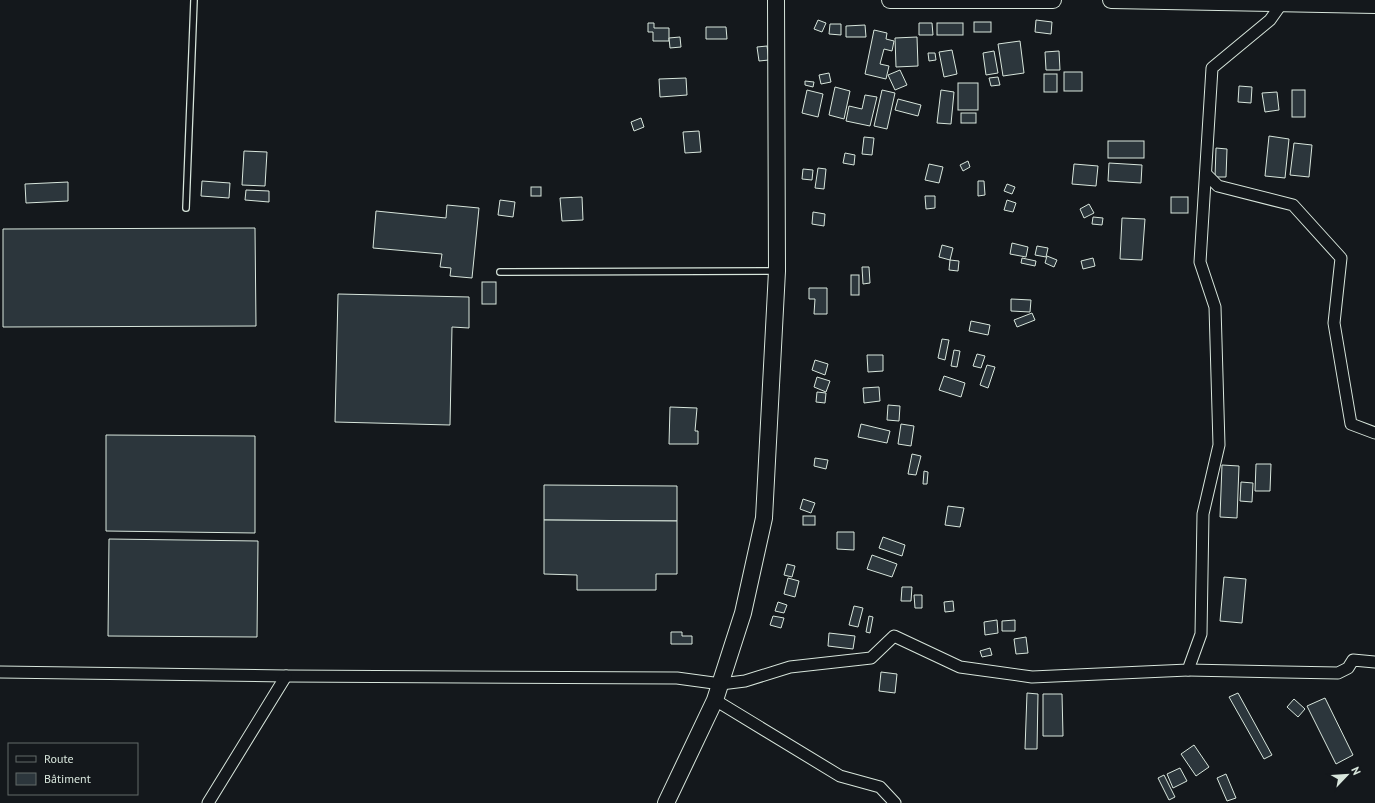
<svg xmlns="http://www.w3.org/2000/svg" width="1375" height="803" font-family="'PT Sans',sans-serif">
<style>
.building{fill:#2c363c;stroke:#d8e6dc}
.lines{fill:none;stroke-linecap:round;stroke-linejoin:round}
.lane-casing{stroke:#d8e6dc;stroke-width:8}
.street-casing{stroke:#d8e6dc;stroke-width:13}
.secondary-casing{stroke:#d8e6dc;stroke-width:18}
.lane{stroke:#14181c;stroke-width:5.5}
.street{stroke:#14181c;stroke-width:11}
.secondary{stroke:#14181c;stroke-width:16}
</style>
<rect width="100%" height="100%" fill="#14181c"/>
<!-- building -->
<g class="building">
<polygon points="818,20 826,23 822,32 814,29"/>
<polygon points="1036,20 1052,22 1051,34 1035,32"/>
<rect x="974" y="22" width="17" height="10"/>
<polygon points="648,23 654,23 654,28 669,28 669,41 653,41 653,32 648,32"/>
<polygon points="919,23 932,23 933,35 919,35"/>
<rect x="937" y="23" width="26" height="12"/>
<polygon points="830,24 841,24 841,35 829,34"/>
<polygon points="865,25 866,37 846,37 846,26"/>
<polygon points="706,27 726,27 727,39 706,39"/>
<polygon points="874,30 887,33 886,39 894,41 892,51 884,49 880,64 889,66 886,79 865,74"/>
<polygon points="680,37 681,47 670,48 669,38"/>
<polygon points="917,37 918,66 896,67 895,38"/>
<polygon points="1020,41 1024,73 1003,76 998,44"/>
<polygon points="767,46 769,60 759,61 757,47"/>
<polygon points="952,50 957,74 944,77 939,52"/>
<polygon points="994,51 998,73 986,75 983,53"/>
<polygon points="1059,51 1060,70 1046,70 1045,52"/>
<polygon points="928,53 935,53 936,60 929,61"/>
<polygon points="900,70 907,85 895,90 888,75"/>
<rect x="1064" y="72" width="18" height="19"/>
<polygon points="829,73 831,82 821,84 819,75"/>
<rect x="1044" y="74" width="13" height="18"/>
<polygon points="998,77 1000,85 991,86 989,78"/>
<polygon points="686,78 687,95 660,97 659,79"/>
<polygon points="805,81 814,82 813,87 805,85"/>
<rect x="958" y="83" width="20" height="27"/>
<polygon points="1239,86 1252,87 1251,103 1238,102"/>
<polygon points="835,87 850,91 844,119 829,115"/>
<polygon points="807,90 823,94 818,117 802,113"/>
<polygon points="882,90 895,93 887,129 874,126"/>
<polygon points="941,90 954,92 951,124 937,123"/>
<rect x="1292" y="90" width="13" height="27"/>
<polygon points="1277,92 1279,110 1265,112 1262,93"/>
<polygon points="865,95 877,97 870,126 846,121 849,106 862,109"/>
<polygon points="898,99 921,105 918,116 895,110"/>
<rect x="961" y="113" width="15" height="10"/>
<polygon points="641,118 644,127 634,131 631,122"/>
<polygon points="699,131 701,152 685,153 683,132"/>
<polygon points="1269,136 1289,139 1285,178 1265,176"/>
<polygon points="864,137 874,138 872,155 862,154"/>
<rect x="1108" y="141" width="36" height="17"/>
<polygon points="1294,143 1312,145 1309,177 1290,175"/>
<polygon points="1216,148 1227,149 1226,177 1215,177"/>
<polygon points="244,151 267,152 265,186 242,185"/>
<polygon points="845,153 855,155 854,165 843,163"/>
<polygon points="968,161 970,167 963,171 960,165"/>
<polygon points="1109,163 1142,165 1141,183 1108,181"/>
<polygon points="929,164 943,167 939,183 925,180"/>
<polygon points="1074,164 1098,166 1096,186 1072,184"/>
<polygon points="818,168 826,169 824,189 815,188"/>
<polygon points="803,169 813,170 812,180 802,179"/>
<polygon points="202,181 230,183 229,198 201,196"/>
<polygon points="978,181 984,181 985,195 978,196"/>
<polygon points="68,182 68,201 26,203 25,184"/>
<polygon points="1007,184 1015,187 1012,194 1004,191"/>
<rect x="531" y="187" width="10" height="9"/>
<polygon points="246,190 269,191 269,202 245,200"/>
<polygon points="925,196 935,196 935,208 926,209"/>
<polygon points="582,197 583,220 562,221 560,198"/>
<rect x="1171" y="197" width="17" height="16"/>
<polygon points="500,200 515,202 513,217 498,215"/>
<polygon points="1007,200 1016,203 1013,212 1004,210"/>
<polygon points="1089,204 1094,213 1084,218 1080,209"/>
<polygon points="447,205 479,208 472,278 450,276 451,268 440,267 442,254 373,248 376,211 446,218"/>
<polygon points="813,212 825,214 824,226 812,224"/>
<polygon points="1093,217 1103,218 1102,225 1092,224"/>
<polygon points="1122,218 1145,219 1142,260 1120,259"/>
<polygon points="255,228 256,326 3,327 3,229"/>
<polygon points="1012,243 1028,247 1026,257 1010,254"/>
<polygon points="942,245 953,248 950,260 939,257"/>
<polygon points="1037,246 1048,248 1046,257 1035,255"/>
<polygon points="1047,256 1057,260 1054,267 1045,263"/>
<polygon points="1022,258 1036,261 1035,266 1021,263"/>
<polygon points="1093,258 1095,266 1083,269 1081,261"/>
<polygon points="950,260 959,261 958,271 949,270"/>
<polygon points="862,267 869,267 870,283 863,284"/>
<rect x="851" y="275" width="8" height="20"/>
<rect x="482" y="282" width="14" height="22"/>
<polygon points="809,288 827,288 827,314 814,314 815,299 809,299"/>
<polygon points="338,294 469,297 469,328 452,327 450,425 335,422"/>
<polygon points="1011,299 1031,300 1030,312 1011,311"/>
<polygon points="1032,313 1035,320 1017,327 1014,320"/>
<polygon points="971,321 990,325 988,335 969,331"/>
<polygon points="942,339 949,340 945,360 938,358"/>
<polygon points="954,350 960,351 957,367 951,366"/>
<polygon points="977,354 985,356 981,368 973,366"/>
<polygon points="867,355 883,355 883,371 868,372"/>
<polygon points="815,360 828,364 825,375 812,370"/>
<polygon points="987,365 995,367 988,388 980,385"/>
<polygon points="944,376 965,383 961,397 939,390"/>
<polygon points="817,377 830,381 826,392 814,387"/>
<polygon points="879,387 880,401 864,403 863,388"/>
<polygon points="817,392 826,393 825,403 816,402"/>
<polygon points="888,405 900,406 899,421 887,420"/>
<polygon points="670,407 697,408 695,431 698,431 698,444 669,444"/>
<polygon points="861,424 890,431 887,443 858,437"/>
<polygon points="901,424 914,426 911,446 898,444"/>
<polygon points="106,435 255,436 255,533 106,531"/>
<polygon points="912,454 921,456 916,475 908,474"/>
<polygon points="815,458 828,460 826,469 814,466"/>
<polygon points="1256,464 1271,464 1270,491 1255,491"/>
<polygon points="1222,465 1239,466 1237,518 1220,517"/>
<polygon points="924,471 928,472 927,484 923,484"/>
<polygon points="1241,482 1253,483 1252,502 1240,501"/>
<polygon points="544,485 677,486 677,521 544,520"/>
<polygon points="803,499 815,503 811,513 800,509"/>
<polygon points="948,506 964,508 960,527 945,525"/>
<rect x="803" y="516" width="12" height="9"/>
<polygon points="544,520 677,521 677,574 656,574 656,590 577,590 577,575 544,574"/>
<polygon points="837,532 854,532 854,550 837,549"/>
<polygon points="883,537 905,545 902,556 879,548"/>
<polygon points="109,539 258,541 257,637 108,636"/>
<polygon points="872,555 897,564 892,577 867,569"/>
<polygon points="787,564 795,566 792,577 784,575"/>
<polygon points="1224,577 1246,579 1242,623 1220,621"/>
<polygon points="788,578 799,581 795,597 784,594"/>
<polygon points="902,587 912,587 911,601 901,601"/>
<polygon points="914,595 922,595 922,608 915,608"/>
<polygon points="953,601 954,611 945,612 944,602"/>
<polygon points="778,602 787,605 784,613 775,611"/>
<polygon points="854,606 863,608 858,627 849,625"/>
<polygon points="773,616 784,618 781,628 770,625"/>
<polygon points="869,616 873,617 870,633 866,632"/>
<polygon points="997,620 998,633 985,635 984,622"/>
<polygon points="1015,620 1015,631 1002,631 1002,621"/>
<polygon points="671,632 682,632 682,636 692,636 692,644 671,644"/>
<polygon points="829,633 855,636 853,649 828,646"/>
<polygon points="1026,637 1028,653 1016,654 1014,639"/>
<polygon points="990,648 992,655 982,657 980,651"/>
<polygon points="881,672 897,674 895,693 879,691"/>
<polygon points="1027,693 1038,694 1037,749 1025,749"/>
<polygon points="1238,693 1272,755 1264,759 1229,697"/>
<polygon points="1043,694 1062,694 1063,736 1043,736"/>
<polygon points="1325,698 1353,755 1336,764 1307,706"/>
<polygon points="1294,699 1305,709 1298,717 1287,707"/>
<polygon points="1194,745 1209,767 1196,776 1181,754"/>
<polygon points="1180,768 1187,781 1173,788 1167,774"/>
<polygon points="1226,774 1236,798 1227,801 1217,778"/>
<polygon points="1164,775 1175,797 1169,800 1158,778"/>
</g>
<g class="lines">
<defs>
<g id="lane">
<polyline points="186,208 194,0"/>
<polyline points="500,272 775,271"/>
</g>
<g id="street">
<polyline points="1206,174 1218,186 1293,205 1341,258 1334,323 1351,424 1375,433"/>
<polyline points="1188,670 1338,673 1348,668 1353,660 1375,662"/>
<polyline points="0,672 286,676 677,678 721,684 745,681 790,667 871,658 894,636 960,667 1032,677 1188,670 1201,634 1203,514 1219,445 1215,307 1200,262 1212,68 1270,20 1282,3"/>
<polyline points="715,700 840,776 880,787 895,803"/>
<polyline points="208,803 286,676"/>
</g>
<g id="secondary">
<polyline points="890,0 1053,0"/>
<polyline points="1111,0 1375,5"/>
<polyline points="666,803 715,700 743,613 764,518 777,271 776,0"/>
</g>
</defs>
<!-- lane casing -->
<use href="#lane" class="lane-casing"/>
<!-- street casing -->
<use href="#street" class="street-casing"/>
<!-- secondary casing -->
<use href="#secondary" class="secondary-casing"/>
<!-- lane -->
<use href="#lane" class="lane"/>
<!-- street -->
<use href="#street" class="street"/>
<!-- secondary -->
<use href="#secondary" class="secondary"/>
</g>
<!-- legend -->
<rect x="8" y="743" width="130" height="52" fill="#14181c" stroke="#626a69"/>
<rect x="16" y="756" width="20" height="6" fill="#14181c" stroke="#626a69"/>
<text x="44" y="763" font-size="12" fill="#d8e6dc">Route</text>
<rect x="16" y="773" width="20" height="12" fill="#2c363c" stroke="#626a69"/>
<text x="44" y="783" font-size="12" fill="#d8e6dc">Bâtiment</text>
<!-- north arrow -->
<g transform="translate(1347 775) rotate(65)" stroke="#14181c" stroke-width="3" paint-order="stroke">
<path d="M0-3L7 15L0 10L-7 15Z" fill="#d8e6dc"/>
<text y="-6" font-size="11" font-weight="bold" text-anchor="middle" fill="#d8e6dc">N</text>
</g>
</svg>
